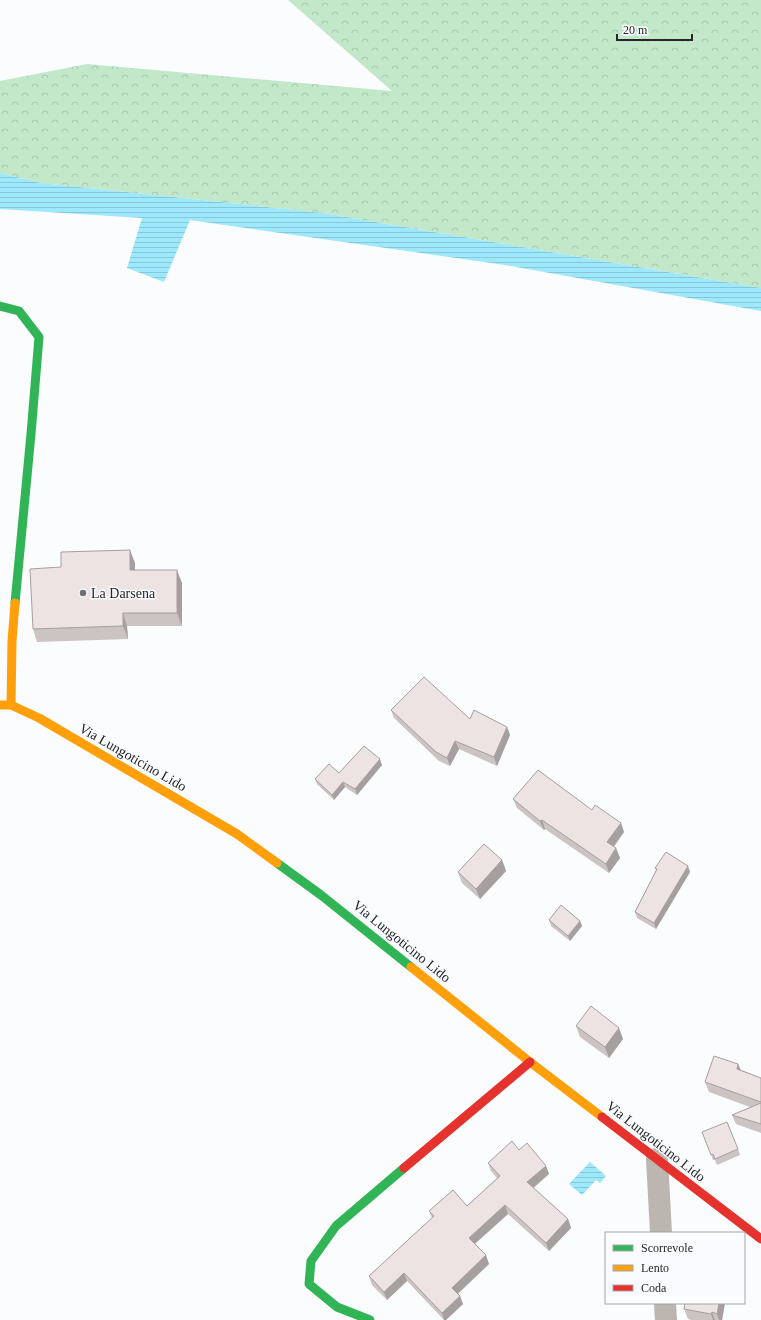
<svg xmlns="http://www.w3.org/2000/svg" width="761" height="1320" font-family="'Times New Roman',serif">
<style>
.forest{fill:url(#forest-crowns)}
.water{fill:url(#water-rules)}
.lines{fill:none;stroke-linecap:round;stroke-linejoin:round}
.street{stroke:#bcb6b1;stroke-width:22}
.fast{stroke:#30b455;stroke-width:9}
.slow{stroke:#ff9f0a;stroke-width:9}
.jam{stroke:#e5322d;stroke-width:9}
.wall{fill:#ccc3c3}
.shaded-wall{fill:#a69f9f}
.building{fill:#ede3e3;stroke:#a69f9f}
.poi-dot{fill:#6f7174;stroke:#f9fbff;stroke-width:1.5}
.labels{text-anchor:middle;stroke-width:3;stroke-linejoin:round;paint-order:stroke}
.poi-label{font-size:14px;fill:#242629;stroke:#f9fbff;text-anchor:start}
.street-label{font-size:14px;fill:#242629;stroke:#f9fbff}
</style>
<defs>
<pattern id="forest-crowns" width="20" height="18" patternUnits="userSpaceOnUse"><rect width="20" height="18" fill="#c2e8c9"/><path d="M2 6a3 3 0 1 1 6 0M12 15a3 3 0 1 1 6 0" fill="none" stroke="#a7c7ad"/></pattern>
<pattern id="water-rules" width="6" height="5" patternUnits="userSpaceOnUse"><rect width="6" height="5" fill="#9de8fa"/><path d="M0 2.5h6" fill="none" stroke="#87c7d6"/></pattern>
</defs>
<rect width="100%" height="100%" fill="#fafcfe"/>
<!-- forest -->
<polygon class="forest" points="288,0 761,0 761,288 323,213 41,183 0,173 0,81 87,64 392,91"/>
<!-- water -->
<g class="water">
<polygon points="0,173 41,183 323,213 761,288 761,311 505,265 190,220 164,282 127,268 142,218 0,209"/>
<polygon points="590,1162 606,1176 600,1183 596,1180 582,1195 569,1184"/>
</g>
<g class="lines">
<!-- street -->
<g class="street">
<polyline points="657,1159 661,1233"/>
<polyline points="665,1303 666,1320"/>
</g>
<!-- fast -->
<g class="fast">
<polyline points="0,306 19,311 39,337 31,434 15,603"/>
<polyline points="277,863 321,895 411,967"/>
<polyline points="370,1320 337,1307 309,1284 311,1261 336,1226 404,1168"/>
</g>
<!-- slow -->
<g class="slow">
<polyline points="0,705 11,705 39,718 237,834 277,863"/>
<polyline points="11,705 12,641 15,603"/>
<polyline points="411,967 530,1062 602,1117"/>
</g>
<!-- jam -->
<g class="jam">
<polyline points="602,1117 761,1239"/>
<polyline points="404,1168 530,1062"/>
</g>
</g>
<!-- wall -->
<g class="wall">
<polygon points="135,563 135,570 182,583 182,626 127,626 128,639 37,642 33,629"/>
<polygon points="391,710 470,719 507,727 510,735 497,766 459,749 450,766 439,761 394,718"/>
<polygon points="382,765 357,795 345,787 334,800 317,784 315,779"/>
<polygon points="513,799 592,810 621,823 624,832 614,847 616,848 620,858 609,873 545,829 544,830 517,808"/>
<polygon points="502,860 506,871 480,899 462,883 458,872"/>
<polygon points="655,868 690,872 656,929 637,918 635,912 656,870"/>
<polygon points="549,920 580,921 582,926 570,941 551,926"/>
<polygon points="576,1026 623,1039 609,1058 580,1037"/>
<polygon points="738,1064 741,1070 761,1078 761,1133 736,1124 732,1115 750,1107 709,1092 705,1082"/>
<polygon points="704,1137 738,1149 740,1155 717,1165 715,1160 713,1160"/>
<polygon points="519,1150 546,1166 549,1174 534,1188 568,1219 571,1228 549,1251 508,1214 475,1244 489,1264 458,1294 460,1296 463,1304 446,1320 444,1320 407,1281 387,1300 372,1285 369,1276 432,1218 429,1211 467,1206 497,1178 491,1171 488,1163"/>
<polygon points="685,1303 725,1303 722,1320 691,1320 688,1319 684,1309"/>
</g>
<!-- shaded-wall -->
<g class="shaded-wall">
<polygon points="130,550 135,563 135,583 130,570"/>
<polygon points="177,570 182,583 182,626 177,613"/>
<polygon points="123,613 127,626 128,639 123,626"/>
<polygon points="507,727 510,735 497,766 494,757"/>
<polygon points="455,741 459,749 450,766 447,758"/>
<polygon points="380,759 382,765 357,795 355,789"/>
<polygon points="343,782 345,787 334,800 332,795"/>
<polygon points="542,820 545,829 544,830 540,821"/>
<polygon points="621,823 624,832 610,851 607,842"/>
<polygon points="616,848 620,858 609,873 606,864"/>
<polygon points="502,860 506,871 480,899 476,889"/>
<polygon points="688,866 690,872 656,929 654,923"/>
<polygon points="580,921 582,926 570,941 568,936"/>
<polygon points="619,1028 623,1039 609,1058 605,1047"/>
<polygon points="738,1064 742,1074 737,1069"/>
<polygon points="546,1166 549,1174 530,1190 527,1182"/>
<polygon points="505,1205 508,1214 472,1246 469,1238"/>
<polygon points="568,1219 571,1228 549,1251 546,1243"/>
<polygon points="486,1255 489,1264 455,1296 452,1288"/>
<polygon points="404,1273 407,1281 387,1300 384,1292"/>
<polygon points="460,1296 463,1304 446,1320 444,1320 442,1313"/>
<polygon points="719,1303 725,1303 722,1320 719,1320 717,1314"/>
<polygon points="712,1312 715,1320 713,1320 711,1314"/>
</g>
<!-- building -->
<g class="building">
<polygon points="130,550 130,570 177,570 177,613 123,613 123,626 33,629 30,569 61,567 61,552"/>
<polygon points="424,677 470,719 474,710 507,727 494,757 455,741 447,758 436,752 391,710"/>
<polygon points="364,746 380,759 355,789 343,782 332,795 315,779 329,764 339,773"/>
<polygon points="538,770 592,810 595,805 621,823 607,842 616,848 606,864 542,820 540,821 513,799"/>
<polygon points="484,844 502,860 476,889 458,872"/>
<polygon points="666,852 688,866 654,923 635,912 657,869 655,868"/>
<polygon points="561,905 580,921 568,936 549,920"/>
<polygon points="591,1006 619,1028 605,1047 576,1026"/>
<polygon points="714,1056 738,1064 737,1069 761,1078 761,1102 705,1082"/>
<polygon points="761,1103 761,1124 732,1115"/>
<polygon points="727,1122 738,1149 715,1159 713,1154 711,1155 702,1132"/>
<polygon points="512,1141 519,1150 527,1143 546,1166 527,1182 568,1219 546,1243 505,1205 469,1238 486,1255 452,1288 460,1296 442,1313 404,1273 384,1292 369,1276 434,1216 429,1211 453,1190 467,1206 500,1176 488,1163"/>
<polygon points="685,1303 719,1303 717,1314 712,1312 711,1314 684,1309"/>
</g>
<!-- markers -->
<circle class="poi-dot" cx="83" cy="593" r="4"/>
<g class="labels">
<!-- poi labels -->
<g class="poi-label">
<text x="91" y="598">La Darsena</text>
</g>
<!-- street labels -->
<g class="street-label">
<text transform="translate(133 757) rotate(30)" y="5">Via Lungoticino Lido</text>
<text transform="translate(402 941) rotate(39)" y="5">Via Lungoticino Lido</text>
<text transform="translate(656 1141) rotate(38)" y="5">Via Lungoticino Lido</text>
</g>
</g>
<!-- legend -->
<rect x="605" y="1232" width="140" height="72" fill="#f9fbff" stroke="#a4a6a9"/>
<rect x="613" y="1245" width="20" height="6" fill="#30b455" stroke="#a4a6a9"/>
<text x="641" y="1252" font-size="12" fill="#242629">Scorrevole</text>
<rect x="613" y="1265" width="20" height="6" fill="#ff9f0a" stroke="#a4a6a9"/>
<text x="641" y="1272" font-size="12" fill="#242629">Lento</text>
<rect x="613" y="1285" width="20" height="6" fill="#e5322d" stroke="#a4a6a9"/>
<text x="641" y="1292" font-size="12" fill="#242629">Coda</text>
<!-- scale -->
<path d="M617 34v6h75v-6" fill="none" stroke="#242629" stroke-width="2"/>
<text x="623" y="34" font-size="12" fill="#242629" stroke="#f9fbff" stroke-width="3" paint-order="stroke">20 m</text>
</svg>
